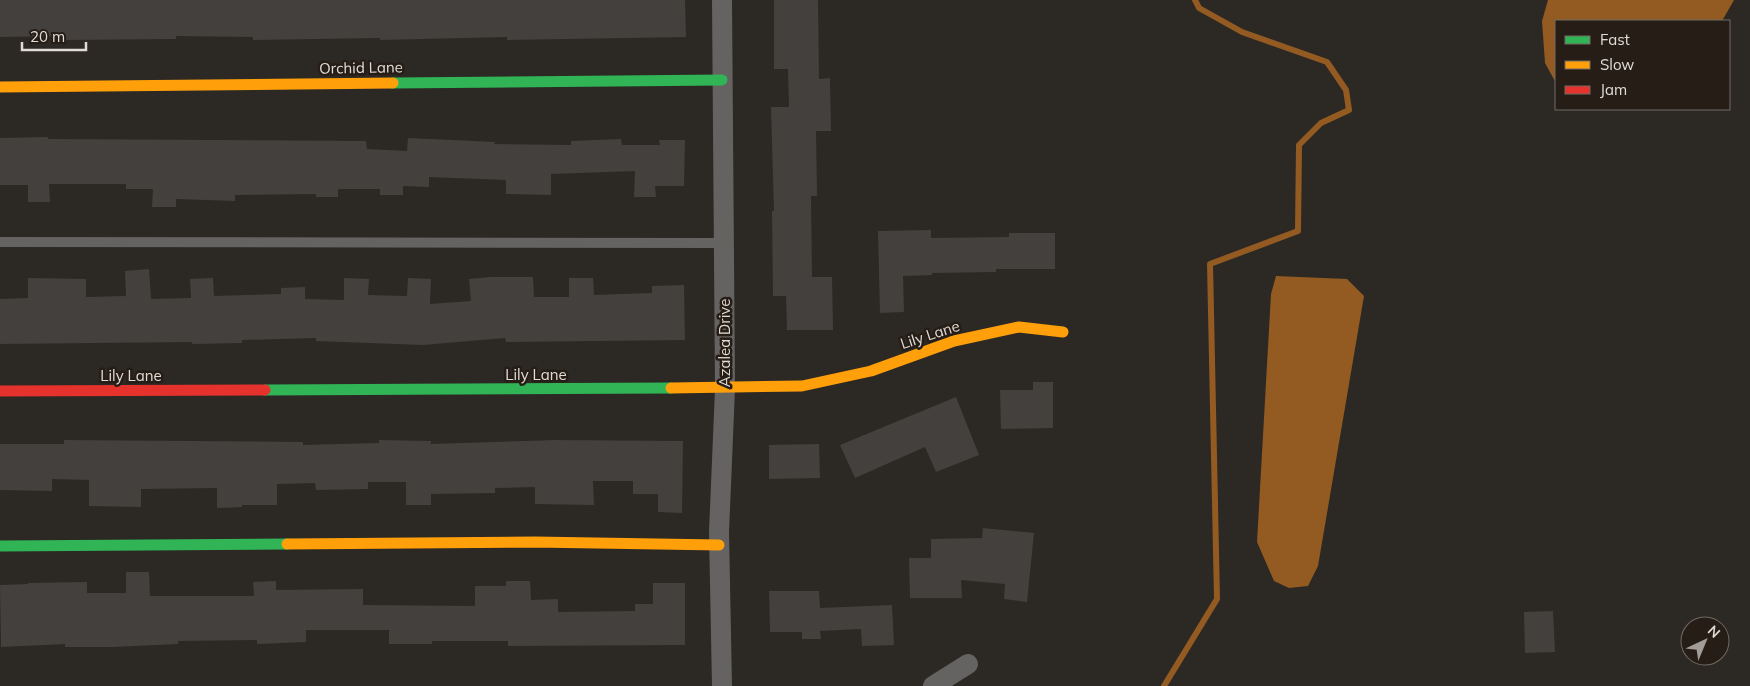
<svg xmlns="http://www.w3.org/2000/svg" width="1750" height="686" font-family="Mulish,sans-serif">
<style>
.water{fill:#935b21}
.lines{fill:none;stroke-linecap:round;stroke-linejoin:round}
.stream{stroke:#935b21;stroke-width:6}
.building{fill:#44403d}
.lane{stroke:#656361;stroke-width:10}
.street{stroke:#656361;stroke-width:20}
.fast{stroke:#30b455;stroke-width:11}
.slow{stroke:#ff9f0a;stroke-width:11}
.jam{stroke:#e5322d;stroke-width:11}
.labels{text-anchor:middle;stroke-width:5;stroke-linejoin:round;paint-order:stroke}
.street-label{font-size:15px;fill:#e1dbd6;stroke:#261e16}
</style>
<rect width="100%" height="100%" fill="#2c2824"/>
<!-- water -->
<g class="water">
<polygon points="1548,0 1734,0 1722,21 1556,21 1556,83 1545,63 1542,21"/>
<polygon points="1276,276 1347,279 1364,296 1318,566 1308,586 1289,588 1274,581 1257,542 1271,294"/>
</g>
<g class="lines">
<!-- stream -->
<polyline class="stream" points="1164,686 1217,599 1210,264 1298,231 1299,145 1321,123 1349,110 1346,90 1327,62 1242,32 1199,8 1195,0"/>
</g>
<!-- building -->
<g class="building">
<polygon points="0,0 685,0 686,37 507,40 507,37 380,40 380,38 253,40 253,37 176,36 176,39 66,40 66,36 0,37"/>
<polygon points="774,0 818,0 819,79 830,78 831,131 816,131 817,196 811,196 812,277 832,277 833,330 787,330 786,296 773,296 772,211 774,211 771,107 789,107 788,69 774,69"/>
<polygon points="48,137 48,139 366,141 367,149 407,151 408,138 495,142 494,144 571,145 571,141 621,139 622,145 660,145 659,140 685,140 684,186 655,186 656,197 634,197 635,171 551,174 551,195 506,194 506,180 429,177 429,187 403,186 403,195 380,195 380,189 338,189 338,197 316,197 316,194 235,195 235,201 176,199 176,207 152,207 153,189 126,189 126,184 49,184 50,202 28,202 28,185 0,185 0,138"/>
<polygon points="931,230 931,238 1009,237 1009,233 1055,233 1055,269 996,269 996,272 932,273 932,275 903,276 904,312 880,313 878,231"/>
<polygon points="149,269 151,299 191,298 190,279 213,278 214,296 281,294 281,288 305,287 305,299 344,300 344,278 369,279 368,295 407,296 408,278 431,279 430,304 471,301 469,279 491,277 533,277 534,297 569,297 569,278 593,278 594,295 652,293 652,286 684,285 685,340 506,342 505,338 423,345 316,341 316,338 242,340 242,343 192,344 192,342 0,344 0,299 28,298 28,278 86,279 86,297 126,296 125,271"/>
<polygon points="1033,382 1053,382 1053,428 1001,429 1000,390 1033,390"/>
<polygon points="956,397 979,455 936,472 925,447 855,478 840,445"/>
<polygon points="64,440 303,442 303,445 379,443 379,440 431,441 431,444 556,440 683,441 682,513 658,512 658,494 633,494 633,481 593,481 594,505 535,504 535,487 495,488 495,493 431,494 431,505 406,505 406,482 368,482 368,489 316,490 315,483 277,484 277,505 242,505 242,507 217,508 217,488 141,489 141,507 89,506 89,480 52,479 52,491 0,490 0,444 64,444"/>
<polygon points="819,444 820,478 769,479 769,445"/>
<polygon points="983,528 1034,533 1027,602 1004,599 1005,584 961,580 962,598 910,598 909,558 931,558 931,539 982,538"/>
<polygon points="126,572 149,572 150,596 254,596 253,582 276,581 276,590 363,589 363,605 475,606 475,586 506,586 506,581 530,581 531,600 558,599 558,612 635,611 635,604 653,604 653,583 685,583 685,645 508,646 508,641 432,641 432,644 389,644 389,630 306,630 306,642 257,644 257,640 178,641 178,644 114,647 65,647 65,644 1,647 0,585 28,584 28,583 87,582 87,593 126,593"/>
<polygon points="769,591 819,591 820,608 892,605 894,645 862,646 861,629 820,631 821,639 802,639 802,632 770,632"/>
<polygon points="1553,611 1555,652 1525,653 1524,612"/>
</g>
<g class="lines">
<!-- lane -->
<polyline class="lane" points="0,242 724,243"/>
<!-- street -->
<g class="street">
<polyline points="722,0 725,389 719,532 722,686"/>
<polyline points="933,686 968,664"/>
</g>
<!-- fast -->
<g class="fast">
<polyline points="393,83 722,80"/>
<polyline points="265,390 671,388"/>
<polyline points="0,546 287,544"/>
</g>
<!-- slow -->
<g class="slow">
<polyline points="0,87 393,83"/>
<polyline points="671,388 802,386 871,371 954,341 1019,327 1063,332"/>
<polyline points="287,544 535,542 719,545"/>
</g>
<!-- jam -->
<polyline class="jam" points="0,391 265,390"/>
</g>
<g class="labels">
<!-- street labels -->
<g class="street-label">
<text transform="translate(361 68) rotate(-1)" y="5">Orchid Lane</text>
<text transform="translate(930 335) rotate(-18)" y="5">Lily Lane</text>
<text transform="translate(725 343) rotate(-90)" y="5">Azalea Drive</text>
<text x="536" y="380">Lily Lane</text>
<text x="131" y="381">Lily Lane</text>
</g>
</g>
<!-- legend -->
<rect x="1555" y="20" width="175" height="90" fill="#261e16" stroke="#716a63"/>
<rect x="1565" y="36" width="25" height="8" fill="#30b455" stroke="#716a63"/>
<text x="1600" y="45" font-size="15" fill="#e1dbd6">Fast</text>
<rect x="1565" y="61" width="25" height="8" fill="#ff9f0a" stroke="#716a63"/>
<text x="1600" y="70" font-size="15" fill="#e1dbd6">Slow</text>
<rect x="1565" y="86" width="25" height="8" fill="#e5322d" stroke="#716a63"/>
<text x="1600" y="95" font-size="15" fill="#e1dbd6">Jam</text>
<!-- north arrow -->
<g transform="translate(1705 641) rotate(44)"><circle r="24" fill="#261e16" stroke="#716a63"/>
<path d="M0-4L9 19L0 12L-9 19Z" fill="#a29c98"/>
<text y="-8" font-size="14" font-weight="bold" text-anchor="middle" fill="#e1dbd6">N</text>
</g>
<!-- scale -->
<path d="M22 42v8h64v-8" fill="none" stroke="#e1dbd6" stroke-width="2.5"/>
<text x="30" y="42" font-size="15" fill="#e1dbd6" stroke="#261e16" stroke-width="4" paint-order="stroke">20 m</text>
</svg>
